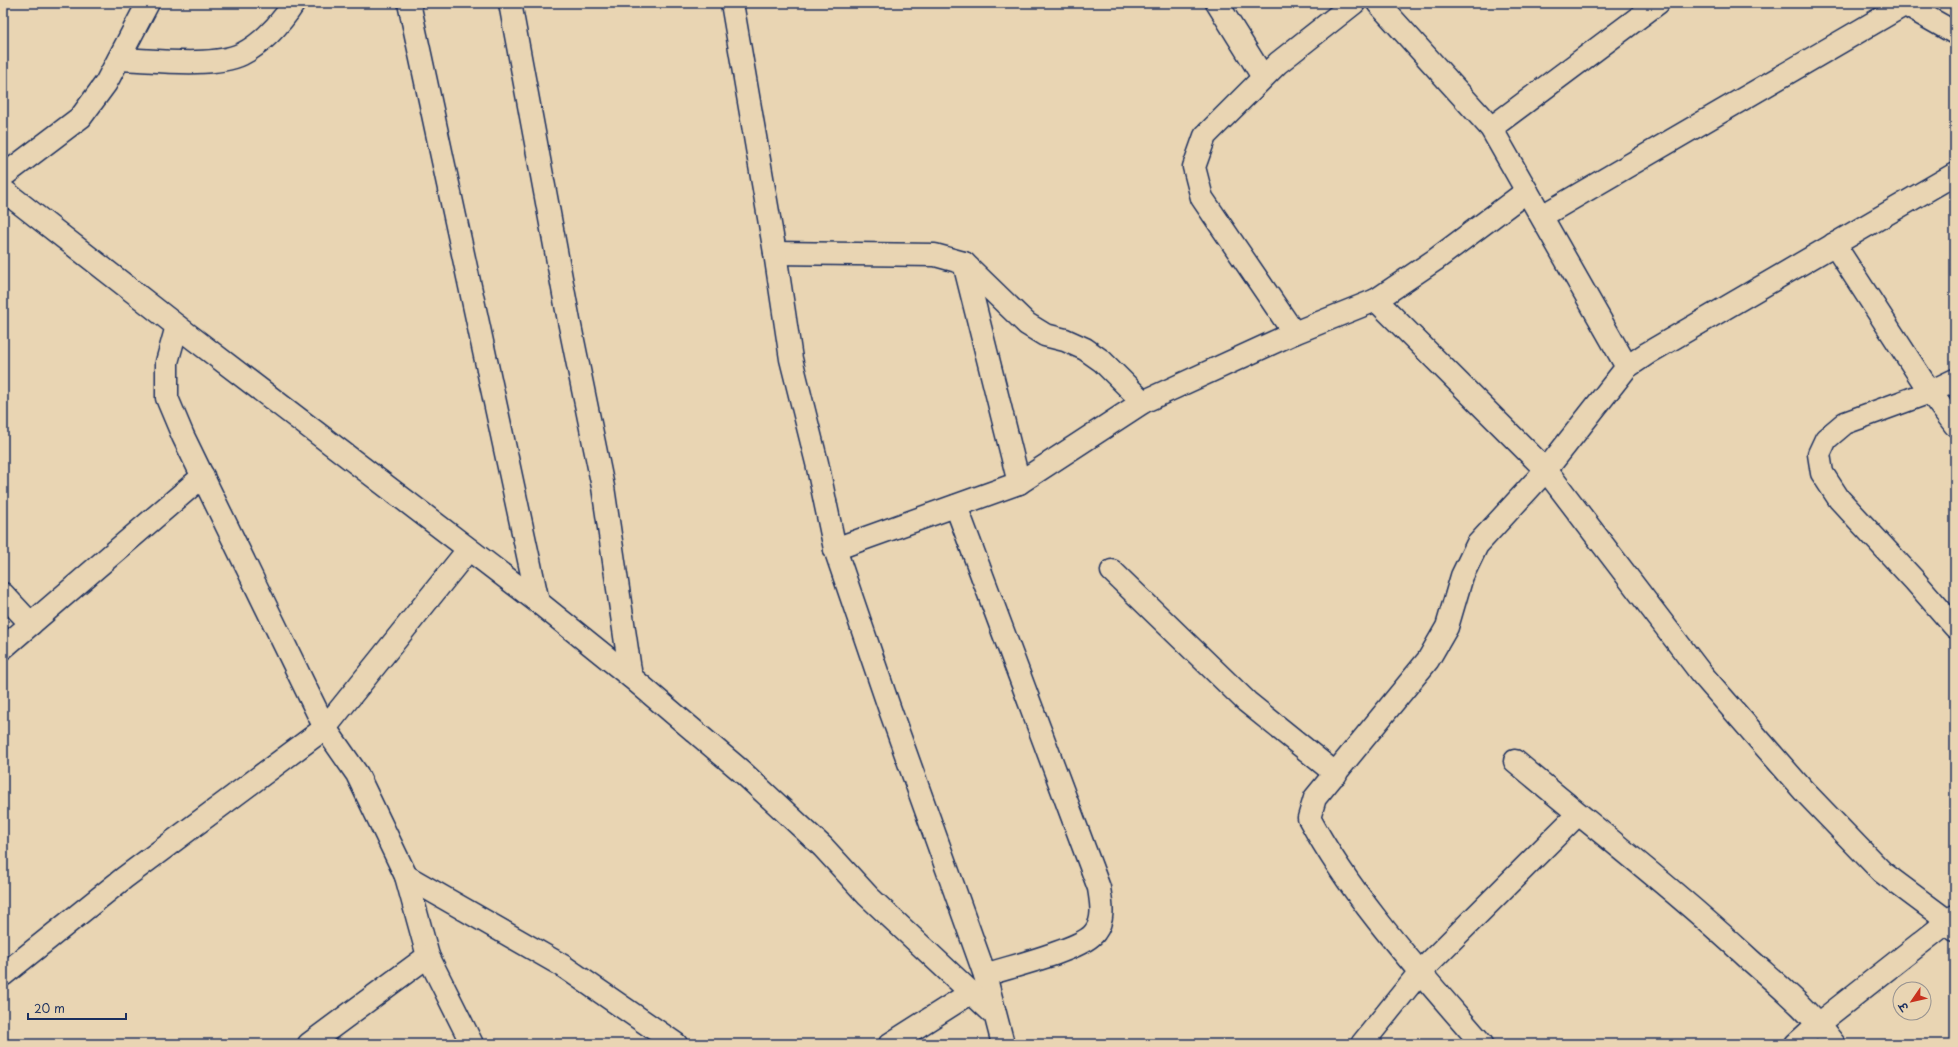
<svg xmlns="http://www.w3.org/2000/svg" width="1958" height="1047" font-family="'Playpen Sans','Playpen Sans Deva',sans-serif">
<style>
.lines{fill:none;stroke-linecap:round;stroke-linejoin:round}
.minor-casing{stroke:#1b2f5e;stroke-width:25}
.tertiary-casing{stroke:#1b2f5e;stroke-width:25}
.minor{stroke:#e9d5b3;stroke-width:22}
.tertiary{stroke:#e9d5b3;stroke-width:22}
</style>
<rect width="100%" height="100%" fill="#e9d5b3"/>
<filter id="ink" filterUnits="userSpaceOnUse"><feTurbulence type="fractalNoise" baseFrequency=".025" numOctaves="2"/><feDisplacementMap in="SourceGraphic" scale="8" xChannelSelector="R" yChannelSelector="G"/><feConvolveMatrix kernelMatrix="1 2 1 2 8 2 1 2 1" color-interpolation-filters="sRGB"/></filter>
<g filter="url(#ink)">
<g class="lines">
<defs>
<g id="minor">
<polyline points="409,3 538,602"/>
<polyline points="510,3 569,321 603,487 631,677"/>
<polyline points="1217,3 1263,77"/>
<polyline points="1378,3 1491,128 1627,367"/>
<polyline points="1902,3 1955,33"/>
<path d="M119,59C152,60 213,68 242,54C263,43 281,23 294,3"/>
<polyline points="1491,128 1658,3"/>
<polyline points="3,176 81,117 106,83 148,3"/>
<polyline points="1542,216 1904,5"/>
<polyline points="1834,244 1930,392 1955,425"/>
<polyline points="775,253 935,255 964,263 1027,324 1045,335 1065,340 1085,349 1102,361 1143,402"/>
<polyline points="964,263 1019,483"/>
<polyline points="1376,300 1546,470 1700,672 1803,790 1882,872 1949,922 1955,930"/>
<polyline points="177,326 167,362 167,398 183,436 325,728 357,774 406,876 428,956 472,1044"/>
<polyline points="1294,333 1202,198 1194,167 1205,136 1278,63 1354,3"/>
<polyline points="1955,380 1930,392 1845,423 1826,439 1819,454 1822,473 1839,499 1915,581 1955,627"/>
<path d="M956,506L1099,888C1101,902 1105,919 1095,932C1083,950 1008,967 985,975"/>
<polyline points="835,549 1019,483 1143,402 1294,333 1376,300 1435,260 1527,191"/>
<polyline points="1112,571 1247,702 1336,774"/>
<polyline points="3,594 31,624"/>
<polyline points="3,648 203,476"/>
<path d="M1515,761C1593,827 1674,889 1749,959C1779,986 1810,1011 1834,1044"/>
<polyline points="406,876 563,966 676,1044"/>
<polyline points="3,975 124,878 325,728 468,550"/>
<polyline points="309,1044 428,956"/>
<polyline points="890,1044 972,992"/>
<polyline points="1362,1044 1420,972 1578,814"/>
<path d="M1482,1044C1420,972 1354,901 1309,818L1315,798L1428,660L1447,627L1462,576L1477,545L1546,470L1627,367L1648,353L1955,174"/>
<polyline points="1796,1044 1819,1023 1955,916"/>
</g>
<g id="tertiary">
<polyline points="732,3 775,253 791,359 817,463 835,549 889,707 985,975 1003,1044"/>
<polyline points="3,190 177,326 538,602 631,677 740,770 823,847 868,896 994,1014"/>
</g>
</defs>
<!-- minor casing -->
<use href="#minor" class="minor-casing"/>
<!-- tertiary casing -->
<use href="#tertiary" class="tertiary-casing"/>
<!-- minor -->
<use href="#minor" class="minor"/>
<!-- tertiary -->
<use href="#tertiary" class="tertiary"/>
</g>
</g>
<!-- margin -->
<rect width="1958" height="1047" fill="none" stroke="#e9d5b3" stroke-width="16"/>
<rect x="8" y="8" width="1942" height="1031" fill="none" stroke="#1b2f5e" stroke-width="1.5" filter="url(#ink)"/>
<!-- north arrow -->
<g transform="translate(1912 1001) rotate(236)"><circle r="19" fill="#e9d5b3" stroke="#979391"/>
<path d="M0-3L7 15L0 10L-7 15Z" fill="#c8321e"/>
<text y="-6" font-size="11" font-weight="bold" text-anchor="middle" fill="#1b2f5e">उ</text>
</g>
<!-- scale -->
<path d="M28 1013v6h98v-6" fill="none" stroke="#1b2f5e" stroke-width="2"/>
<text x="34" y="1013" font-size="12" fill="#1b2f5e" stroke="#e9d5b3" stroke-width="3" paint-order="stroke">20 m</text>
</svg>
